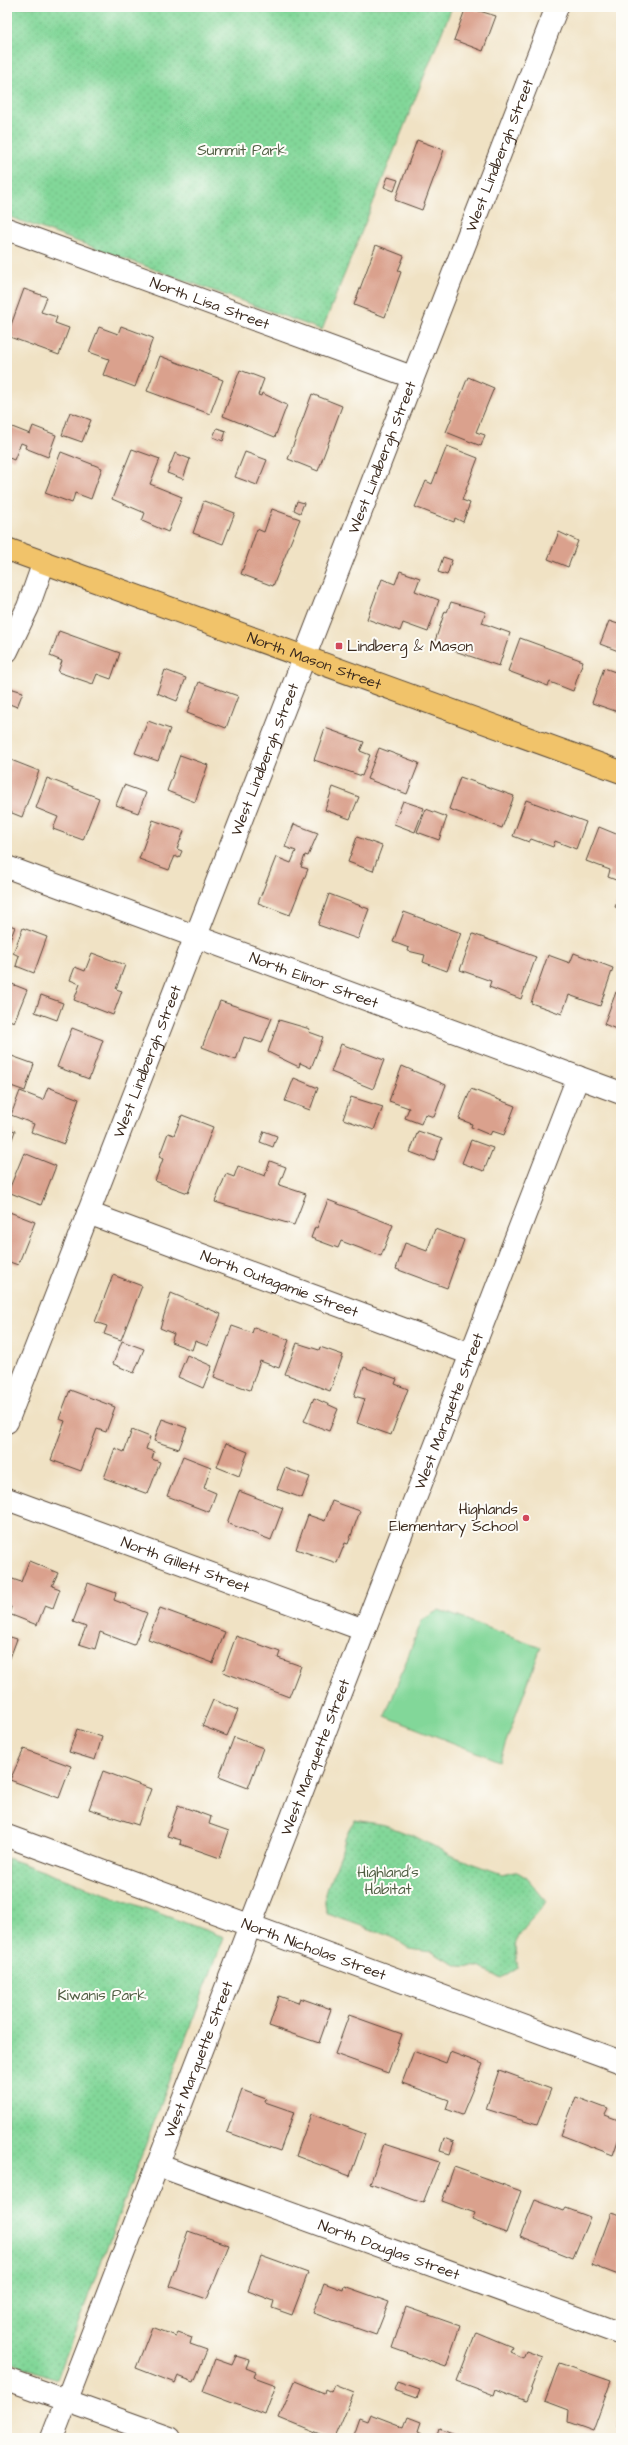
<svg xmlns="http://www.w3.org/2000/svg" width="628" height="2445" font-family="'Architects Daughter',sans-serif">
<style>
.grass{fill:#82d799;stroke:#5e805c}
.park{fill:url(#park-dots);stroke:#5e805c}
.building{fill:#daa18d}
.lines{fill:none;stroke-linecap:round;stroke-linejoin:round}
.minor-casing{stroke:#564637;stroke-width:24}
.major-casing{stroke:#564637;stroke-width:24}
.minor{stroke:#fff;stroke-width:22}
.major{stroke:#f1c36a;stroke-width:22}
.poi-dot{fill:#d1495b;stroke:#fdfcf7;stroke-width:1.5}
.labels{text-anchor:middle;stroke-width:4;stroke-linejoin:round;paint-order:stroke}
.park-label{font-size:15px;fill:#505e43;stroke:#fdfcf7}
.street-label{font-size:15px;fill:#3b2a1e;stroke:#fdfcf7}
.poi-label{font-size:15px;fill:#3b2a1e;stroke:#fdfcf7;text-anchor:start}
</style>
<defs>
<pattern id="park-dots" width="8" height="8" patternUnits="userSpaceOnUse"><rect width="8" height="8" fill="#82d799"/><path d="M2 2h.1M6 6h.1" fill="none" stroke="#71b983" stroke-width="1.8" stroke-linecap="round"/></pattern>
</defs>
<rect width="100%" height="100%" fill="#fdfcf7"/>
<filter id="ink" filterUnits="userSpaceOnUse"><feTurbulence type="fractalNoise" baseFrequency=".025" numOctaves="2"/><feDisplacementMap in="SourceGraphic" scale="8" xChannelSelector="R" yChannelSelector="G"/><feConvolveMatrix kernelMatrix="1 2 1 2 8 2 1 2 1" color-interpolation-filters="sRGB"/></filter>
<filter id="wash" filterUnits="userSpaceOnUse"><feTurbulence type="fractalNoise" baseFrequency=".012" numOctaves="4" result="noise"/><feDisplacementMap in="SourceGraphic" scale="16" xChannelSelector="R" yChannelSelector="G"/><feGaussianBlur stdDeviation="0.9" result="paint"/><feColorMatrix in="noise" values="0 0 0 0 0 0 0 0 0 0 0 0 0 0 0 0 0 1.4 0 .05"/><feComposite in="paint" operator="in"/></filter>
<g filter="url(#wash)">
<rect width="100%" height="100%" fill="#f0e2c4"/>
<!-- grass -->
<polygon class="grass" points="439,1610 541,1647 499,1761 385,1716 422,1620"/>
<!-- park -->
<g class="park">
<polygon points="14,7 452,7 322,330 7,216 7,24"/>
<path d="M355,1820L385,1825L416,1837L455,1857L502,1874L514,1871L519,1873L527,1878L546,1901C539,1915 519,1928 516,1942C514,1950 517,1960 518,1968L501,1979L479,1967L458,1966L431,1952L410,1949L392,1937L328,1914C318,1896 335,1874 340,1856C345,1842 345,1832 355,1820Z"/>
<polygon points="7,1858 224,1937 57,2379 7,2361"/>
</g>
<g id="blocks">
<!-- building -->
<g class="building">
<polygon points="466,7 496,16 483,51 454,40"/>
<polygon points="417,140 444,150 422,210 395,200"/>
<polygon points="388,177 398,180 394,191 384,187"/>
<polygon points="376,245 404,256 398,271 401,272 385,317 354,305"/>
<polygon points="24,289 47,297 41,312 57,317 55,323 69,328 59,355 7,336"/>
<polygon points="121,326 153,338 135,387 103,375 109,359 89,352 99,327 118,334"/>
<polygon points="160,356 223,380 210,414 147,391"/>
<polygon points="240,370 264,379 258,395 261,396 262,393 287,405 275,437 223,416"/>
<polygon points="468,377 494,388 476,432 485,435 481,446 446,432"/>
<polygon points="312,394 342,406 318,471 288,459"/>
<polygon points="70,412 91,420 82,442 62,435"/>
<polygon points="7,425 30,434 33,426 56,435 48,457 25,448 26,445 21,443 14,460 7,457"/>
<polygon points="217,428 226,431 223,441 213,437"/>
<polygon points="447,446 478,458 462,500 470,503 463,522 455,518 454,522 415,507 426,481 432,484"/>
<polygon points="132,449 160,459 150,484 182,497 168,532 142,521 145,513 112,499"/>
<polygon points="61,452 102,468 91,499 75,493 72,503 45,493"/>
<polygon points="245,452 267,460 257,485 235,477"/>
<polygon points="175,453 190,459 183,479 167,473"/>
<polygon points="204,501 235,513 223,544 193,533"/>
<polygon points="297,501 304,503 300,513 294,510"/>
<polygon points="272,509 300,519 273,586 241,574 257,529 264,532"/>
<polygon points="559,532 578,541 568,567 548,559"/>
<polygon points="443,557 452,560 447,575 438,572"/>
<polygon points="400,571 420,578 415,591 439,600 428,632 403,623 400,631 367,619 382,579 395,584"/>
<polygon points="451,602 486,612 482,623 510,633 499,666 434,644 445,611 447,612"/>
<polygon points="609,621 621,625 621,652 600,644"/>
<polygon points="59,631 120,653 111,679 97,674 93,684 58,672 62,661 50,656"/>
<polygon points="520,638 583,661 573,691 550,682 548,686 508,671"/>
<polygon points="604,668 621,674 621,713 592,703"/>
<polygon points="165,670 186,678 177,701 157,693"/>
<polygon points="199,682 238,696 226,728 187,713"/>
<polygon points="10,688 23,692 17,707 7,703"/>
<polygon points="148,721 170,729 158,761 135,753"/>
<polygon points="325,728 364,742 360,751 370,755 362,776 314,760"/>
<polygon points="379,748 419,763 407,794 367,779"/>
<polygon points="180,755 208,765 195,802 167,791"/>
<polygon points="11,760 39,771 22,817 7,811 7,770"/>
<polygon points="460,777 514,796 502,828 449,809"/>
<polygon points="47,778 99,798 83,840 53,829 58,817 36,808"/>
<polygon points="124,785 146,793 138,813 116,805"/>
<polygon points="333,787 359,797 350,819 325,810"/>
<polygon points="526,800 586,822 576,849 555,841 553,847 531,839 529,842 513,836"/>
<polygon points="403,801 424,808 415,832 394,824"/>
<polygon points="426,809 447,817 439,840 417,832"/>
<polygon points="153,820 184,831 177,849 182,851 179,858 175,856 169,870 139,859"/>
<polygon points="294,824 318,833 308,856 305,855 301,867 308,869 290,915 258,903 276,857 291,863 296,851 285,847"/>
<polygon points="599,827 621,836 621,882 608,877 610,870 586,861"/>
<polygon points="357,837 382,846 373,871 348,862"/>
<polygon points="621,892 621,909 615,907"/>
<polygon points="329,894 369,909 358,939 318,925"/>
<polygon points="404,912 461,933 447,971 423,962 425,955 408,951 409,948 393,942"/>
<polygon points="7,924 15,927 7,948"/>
<polygon points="23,928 47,937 34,973 16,966 19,956 13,953"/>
<polygon points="473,934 536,957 521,999 489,987 491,981 460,970"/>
<polygon points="92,953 125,965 116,989 122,991 113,1015 74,1000 80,984 70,980 75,967 85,971"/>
<polygon points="574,953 613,968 600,1006 569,995 562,1014 531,1003 548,955 570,963"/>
<polygon points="7,982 27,990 14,1022 7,1019"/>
<polygon points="616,992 621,994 621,1031 604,1024"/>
<polygon points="41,995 63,1003 57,1020 35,1012"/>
<polygon points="220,1001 272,1018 262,1043 244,1037 236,1060 202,1047"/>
<polygon points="279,1020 310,1029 309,1032 323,1037 311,1068 300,1063 299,1067 268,1052"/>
<polygon points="72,1028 103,1040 89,1079 57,1067"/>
<polygon points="341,1044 384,1060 373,1089 331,1072"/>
<polygon points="9,1055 34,1064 25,1091 11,1086 9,1092 7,1091 7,1061"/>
<polygon points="402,1066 446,1085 434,1117 425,1114 421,1124 405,1118 409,1108 389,1101"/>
<polygon points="294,1078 318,1088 310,1110 285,1101"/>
<polygon points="48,1087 79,1099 64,1144 31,1132 34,1124 11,1115 20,1091 43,1100"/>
<polygon points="471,1089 515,1106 504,1135 492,1131 490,1135 471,1127 472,1124 459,1119"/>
<polygon points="351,1097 383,1107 374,1130 343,1119"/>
<polygon points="182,1115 213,1127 188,1193 155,1181 163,1159 159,1157 168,1133 174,1135"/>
<polygon points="7,1128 15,1131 7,1153"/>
<polygon points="264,1131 277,1136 273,1147 260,1142"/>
<polygon points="418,1131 442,1139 434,1161 410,1152"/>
<polygon points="471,1140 493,1148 484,1171 462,1163"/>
<polygon points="24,1153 56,1166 41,1205 8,1192"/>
<polygon points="270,1161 286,1167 279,1185 306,1194 294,1225 215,1202 226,1174 234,1177 238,1166 265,1176"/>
<polygon points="328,1200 393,1225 381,1256 341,1241 338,1248 311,1238 315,1227 317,1228"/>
<polygon points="7,1211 35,1222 18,1265 7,1261"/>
<polygon points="435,1229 464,1240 447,1288 396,1269 405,1243 427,1251"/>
<polygon points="113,1275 142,1286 121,1340 104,1334 107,1326 95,1322"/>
<polygon points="7,1276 9,1276 7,1282 10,1283 7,1290"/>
<polygon points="171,1293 221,1314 208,1346 195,1341 192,1350 171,1342 174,1334 160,1328"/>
<polygon points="232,1326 252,1333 254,1327 289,1340 279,1368 260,1361 250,1390 214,1377"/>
<polygon points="122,1341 144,1349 134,1373 113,1364"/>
<polygon points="297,1343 319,1350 320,1347 343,1355 330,1391 285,1374"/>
<polygon points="187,1355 212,1366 203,1388 178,1377"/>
<polygon points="364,1367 397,1379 395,1384 408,1389 391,1435 357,1423 365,1399 354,1396"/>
<polygon points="70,1390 115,1407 106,1432 97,1429 81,1471 51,1460 65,1421 59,1419"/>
<polygon points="314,1398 338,1409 329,1431 304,1421"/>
<polygon points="162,1419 187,1428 179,1449 154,1441"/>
<polygon points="132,1430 150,1437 146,1449 154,1452 152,1459 160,1462 148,1494 104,1478 115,1448 124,1452"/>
<polygon points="226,1443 248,1452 239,1476 217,1467"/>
<polygon points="183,1456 211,1467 204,1488 216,1493 209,1512 167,1496"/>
<polygon points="285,1468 310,1477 302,1498 277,1489"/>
<polygon points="239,1491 283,1508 271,1540 227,1523"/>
<polygon points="332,1501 360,1511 348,1544 345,1543 337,1563 296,1549 308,1515 325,1521"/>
<polygon points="29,1561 58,1573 52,1586 60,1589 53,1608 45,1605 37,1625 9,1614 11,1607 7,1605 7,1577 21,1582"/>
<polygon points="88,1583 116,1593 114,1600 147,1613 134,1645 100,1632 95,1649 79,1644 86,1627 73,1622"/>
<polygon points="160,1608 225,1632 213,1663 148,1639"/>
<polygon points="7,1636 17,1639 7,1666"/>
<polygon points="236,1636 280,1652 278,1658 301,1666 289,1697 223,1672"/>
<polygon points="213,1700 238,1710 227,1736 202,1726"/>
<polygon points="77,1729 102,1737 95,1760 69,1752"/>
<polygon points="234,1737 263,1748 248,1788 219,1777"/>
<polygon points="24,1749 71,1766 59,1798 10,1780"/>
<polygon points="103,1771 151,1789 138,1825 89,1809"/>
<polygon points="178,1805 211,1817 209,1824 229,1831 220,1858 180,1844 181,1840 167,1836"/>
<polygon points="279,1996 298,2003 300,1998 331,2009 319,2043 269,2026"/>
<polygon points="349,2015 402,2034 388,2073 335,2054"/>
<polygon points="414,2051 446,2063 450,2052 483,2064 462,2115 446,2109 449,2100 402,2083"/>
<polygon points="499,2070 551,2089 537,2125 486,2109"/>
<polygon points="242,2090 266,2099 265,2102 294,2112 280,2151 227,2132"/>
<polygon points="576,2097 608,2109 605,2115 621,2121 621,2132 613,2155 561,2135"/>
<polygon points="311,2114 365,2134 350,2176 296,2156"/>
<polygon points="444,2138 454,2142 450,2154 440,2151"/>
<polygon points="384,2144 439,2162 423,2203 370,2184"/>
<polygon points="454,2167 521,2191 506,2233 472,2220 475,2213 442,2201"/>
<polygon points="535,2200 564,2211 566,2208 590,2217 573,2258 520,2237"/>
<polygon points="611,2213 621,2216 621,2276 592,2265"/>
<polygon points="188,2231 229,2245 207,2299 169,2286"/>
<polygon points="261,2256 308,2273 292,2315 272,2308 274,2301 248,2291"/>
<polygon points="324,2283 343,2290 344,2286 389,2302 376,2335 313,2313"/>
<polygon points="406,2307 460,2326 446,2367 392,2348"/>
<polygon points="152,2327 176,2336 178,2332 192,2337 190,2344 207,2350 194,2382 178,2376 175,2383 136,2368"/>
<polygon points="476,2332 512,2347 510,2352 523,2358 526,2351 543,2357 526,2401 496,2389 494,2395 457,2381"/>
<polygon points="236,2356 249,2360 246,2368 256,2372 254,2377 276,2385 265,2415 203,2392 215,2359 232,2365"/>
<polygon points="559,2363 611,2381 593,2431 568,2422 569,2410 545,2401"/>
<polygon points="295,2381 324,2393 325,2389 331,2392 334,2385 354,2393 335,2438 328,2438 279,2418"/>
<polygon points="397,2382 420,2390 417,2398 394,2390"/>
<polygon points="621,2413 621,2428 616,2426"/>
<polygon points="370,2414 404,2427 408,2417 421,2422 418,2431 422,2433 420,2438 352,2438 359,2418 367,2421"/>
<polygon points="439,2428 466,2438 436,2438"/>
</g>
</g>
</g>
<g filter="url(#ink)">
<use href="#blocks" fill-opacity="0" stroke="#564637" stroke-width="1"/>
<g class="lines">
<defs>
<g id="minor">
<path id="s1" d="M7,229L412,377"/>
<polyline points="7,651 28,607 44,562"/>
<path id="s2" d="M7,867L621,1093"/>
<path id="s3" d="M88,1213L471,1354"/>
<path id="s4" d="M7,1422L557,7"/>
<path id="s5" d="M7,1499L364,1630"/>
<path id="s6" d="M7,1836L621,2062"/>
<path id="s7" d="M157,2165L621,2334"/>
<polyline points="7,2379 170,2438"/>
<path id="s8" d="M52,2438L578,1077"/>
</g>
<g id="major">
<path id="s9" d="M7,549L621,772"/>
</g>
</defs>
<!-- minor casing -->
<use href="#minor" class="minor-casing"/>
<!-- major casing -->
<use href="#major" class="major-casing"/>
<!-- minor -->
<use href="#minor" class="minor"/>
<!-- major -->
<use href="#major" class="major"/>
</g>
</g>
<!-- markers -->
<g class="poi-dot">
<rect x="335" y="642" width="8" height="8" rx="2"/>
<circle cx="526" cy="1518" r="4"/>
</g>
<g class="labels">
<!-- park labels -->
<g class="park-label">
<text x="242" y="155">Summit Park</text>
<text x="388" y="1877">Highland's<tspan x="388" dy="17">Habitat</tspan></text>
<text x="102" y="2000">Kiwanis Park</text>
</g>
<!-- street labels -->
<g class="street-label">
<text dy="5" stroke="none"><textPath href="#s4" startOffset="1359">West Lindbergh Street</textPath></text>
<text dy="5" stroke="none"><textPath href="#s1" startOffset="216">North Lisa Street</textPath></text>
<text dy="5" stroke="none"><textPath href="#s4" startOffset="1035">West Lindbergh Street</textPath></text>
<text dy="5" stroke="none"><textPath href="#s9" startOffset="327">North Mason Street</textPath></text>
<text dy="5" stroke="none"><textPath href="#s4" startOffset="711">West Lindbergh Street</textPath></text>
<text dy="5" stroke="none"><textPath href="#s2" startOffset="327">North Elinor Street</textPath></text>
<text dy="5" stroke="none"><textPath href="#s4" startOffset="387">West Lindbergh Street</textPath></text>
<text dy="5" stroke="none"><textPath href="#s3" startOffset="204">North Outagamie Street</textPath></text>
<text dy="5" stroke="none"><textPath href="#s8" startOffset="1101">West Marquette Street</textPath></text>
<text dy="5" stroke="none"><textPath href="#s5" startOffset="190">North Gillett Street</textPath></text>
<text dy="5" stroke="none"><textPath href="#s8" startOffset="730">West Marquette Street</textPath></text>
<text dy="5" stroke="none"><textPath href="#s6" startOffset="327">North Nicholas Street</textPath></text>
<text dy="5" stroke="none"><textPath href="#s8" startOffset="406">West Marquette Street</textPath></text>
<text dy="5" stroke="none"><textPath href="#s7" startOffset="247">North Douglas Street</textPath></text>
</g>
<!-- poi labels -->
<g class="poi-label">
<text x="347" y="651">Lindberg &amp; Mason</text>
<text x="518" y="1514" text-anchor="end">Highlands<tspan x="518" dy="17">Elementary School</tspan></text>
</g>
</g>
<!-- margin -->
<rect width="628" height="2445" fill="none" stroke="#fdfcf7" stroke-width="24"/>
</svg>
